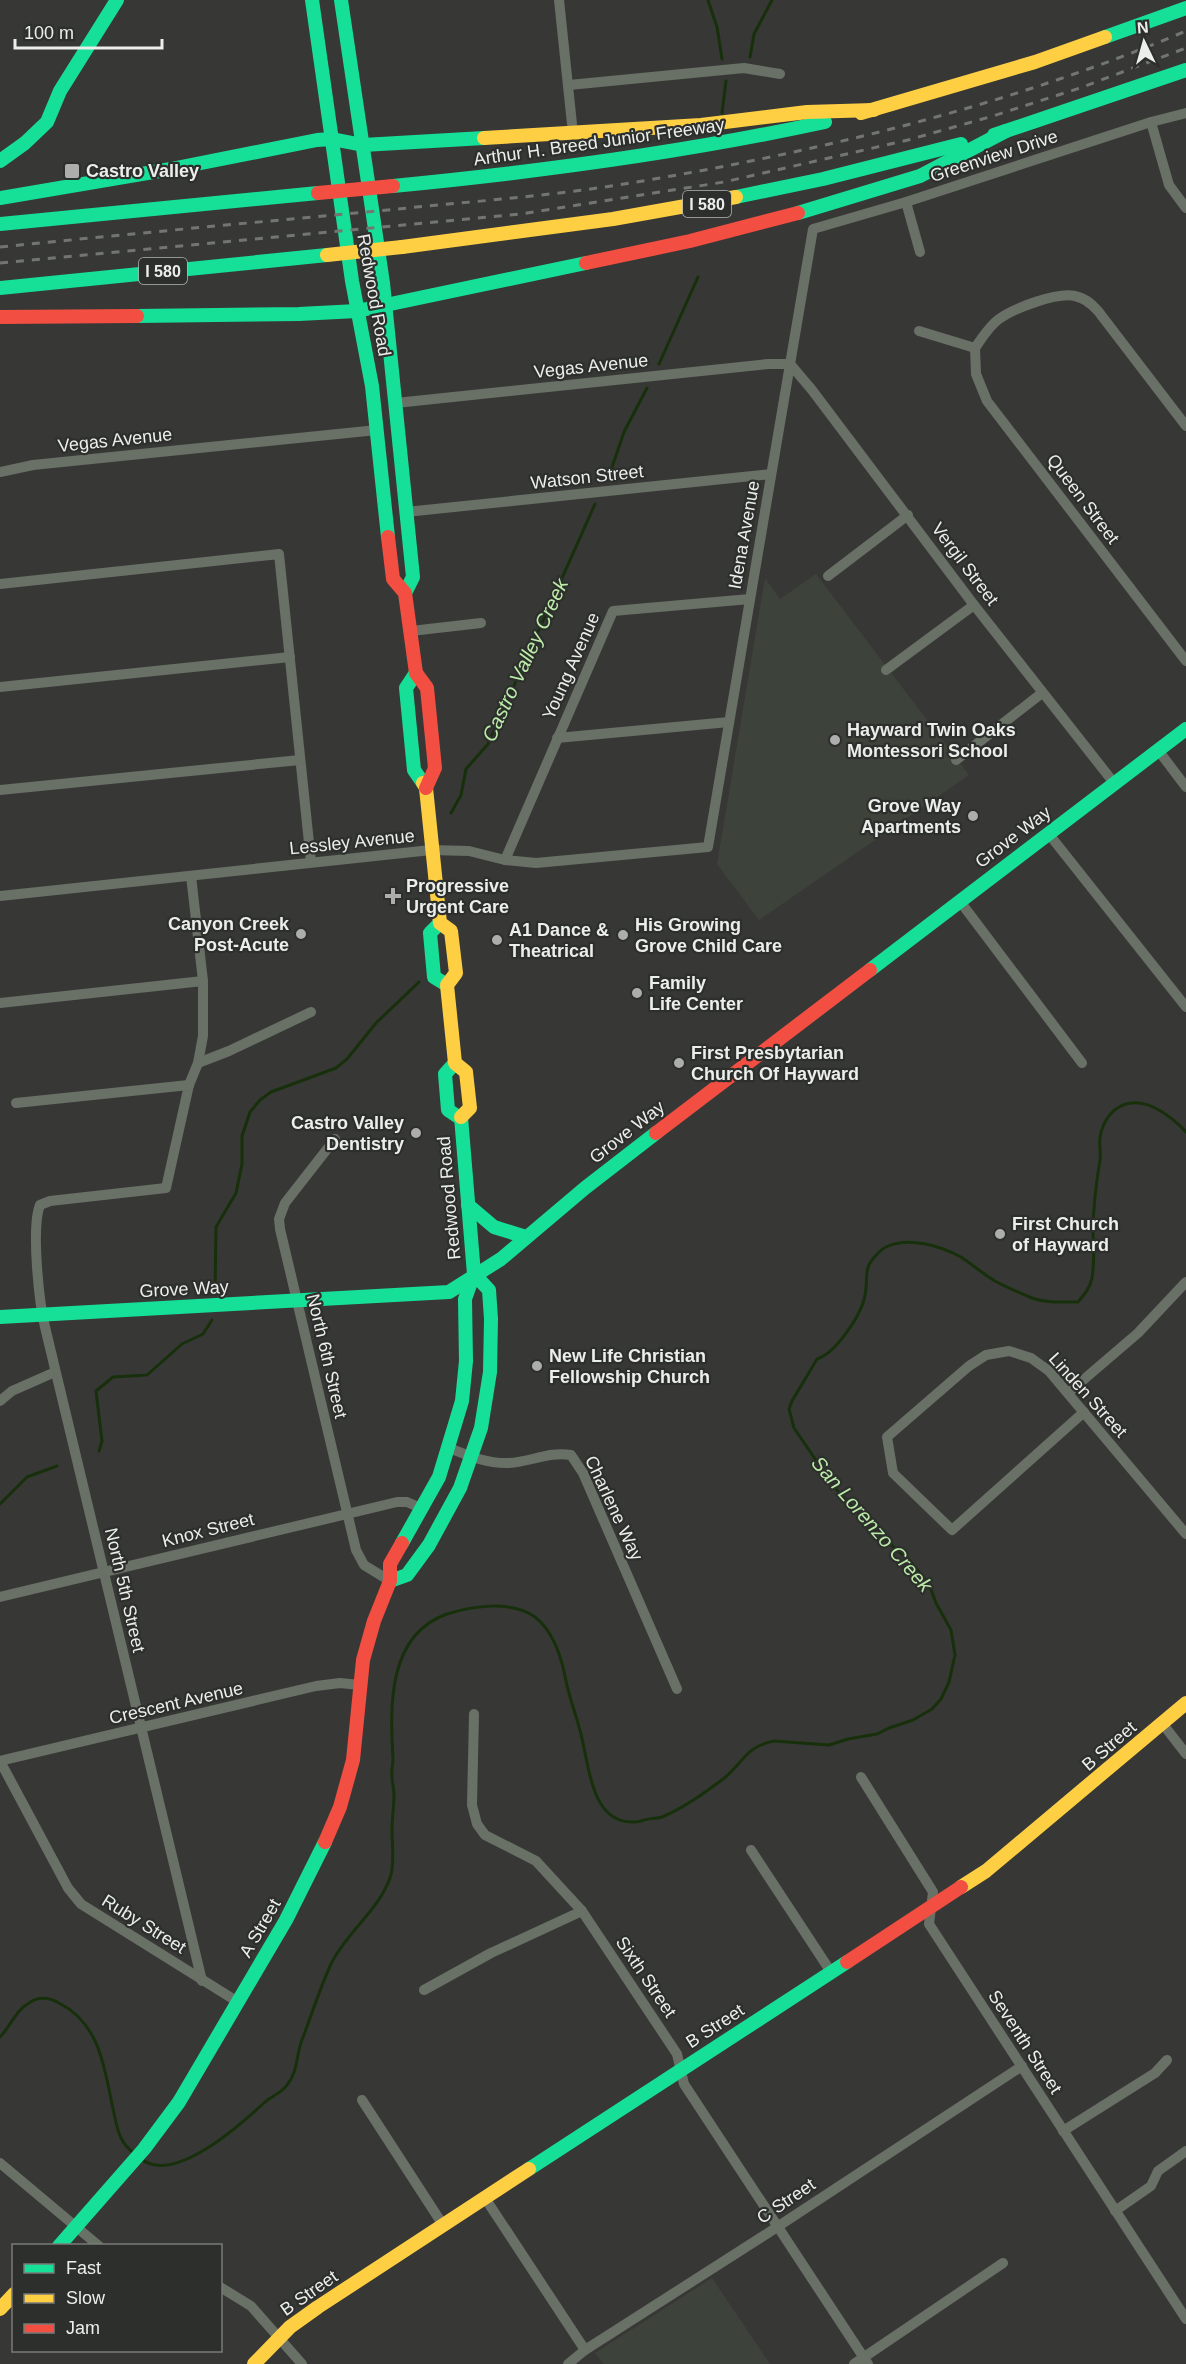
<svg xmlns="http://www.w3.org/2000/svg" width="1186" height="2364" font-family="Arial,sans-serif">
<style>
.built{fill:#3d423b}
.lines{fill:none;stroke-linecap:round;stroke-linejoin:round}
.stream{stroke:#17300b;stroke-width:3}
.street{stroke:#697066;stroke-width:10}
.fast{stroke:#16e098;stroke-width:14}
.slow{stroke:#ffcf43;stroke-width:14}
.jam{stroke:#f24e42;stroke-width:14}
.rail{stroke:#727671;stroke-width:3;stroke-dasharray:8 8;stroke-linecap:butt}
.slow-bridge{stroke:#ffcf43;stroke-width:14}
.jam-bridge{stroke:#f24e42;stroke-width:14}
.poi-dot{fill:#adaeac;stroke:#2c2f2b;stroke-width:2}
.labels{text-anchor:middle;stroke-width:4.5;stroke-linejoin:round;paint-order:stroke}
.shield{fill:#2c2f2b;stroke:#b2b5b2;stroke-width:1.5}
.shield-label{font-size:16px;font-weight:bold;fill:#eceeec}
.street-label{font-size:18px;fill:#eceeec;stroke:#2c2f2b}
.poi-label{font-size:18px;font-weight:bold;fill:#eceeec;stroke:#2c2f2b;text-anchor:start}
.water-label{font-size:20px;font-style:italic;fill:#bdecaa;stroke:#2c2f2b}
</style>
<rect width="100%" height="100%" fill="#373836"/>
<!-- built -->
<g class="built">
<polygon points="816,574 969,775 759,920 717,864 765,578 780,599"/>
<polygon points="712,2278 770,2364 604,2364 595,2353"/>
</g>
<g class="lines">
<!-- stream -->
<g class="stream">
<polyline points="708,0 717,27 722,59"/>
<polyline points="750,57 754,34 772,0"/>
<polyline points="722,113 726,81"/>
<polyline points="659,364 698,277"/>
<polyline points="608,479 624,432 647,388"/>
<polyline points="451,813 461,795 466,769 488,744 595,504"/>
<polyline points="215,1294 216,1227 236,1193 242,1164 242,1136 250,1112 260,1100 271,1092 336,1068 347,1059 376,1023 419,982"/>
<polyline points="99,1451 102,1441 96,1391 113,1377 147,1375 182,1344 203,1334 212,1320"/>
<polyline points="0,1504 27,1477 57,1466"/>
<path d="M0,2037C10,2027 16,2010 29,2003C39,1996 50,1998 59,2003C103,2025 105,2075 115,2118C118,2132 121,2144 134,2153"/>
<path d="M141,2159C174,2185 240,2125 264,2103C271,2096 282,2093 287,2085C298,2072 296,2055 302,2040C312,2014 320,1987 332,1962C348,1931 378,1911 390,1878C395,1866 392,1844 392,1830C392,1818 394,1806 394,1795C394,1788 392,1783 392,1777C391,1771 393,1765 393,1759C390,1707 387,1635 447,1614C472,1606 512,1600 535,1617C553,1631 562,1659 566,1681C569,1696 575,1712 579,1727C589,1757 588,1823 633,1822C641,1822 637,1822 644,1820C650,1818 656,1819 662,1817C684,1808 704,1793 723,1779C743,1764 744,1747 774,1741L829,1745L848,1739L877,1734L889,1728L913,1720L932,1709L941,1699L949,1682L955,1655L951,1630L936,1603L929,1584L910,1561L877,1533L835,1488L794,1428L789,1409L792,1401L817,1359C836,1353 862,1314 865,1295C868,1283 864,1269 872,1260C876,1255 880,1250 886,1247C908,1236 941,1246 961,1257C973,1265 983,1274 995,1281C1006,1287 1020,1293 1032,1298C1046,1303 1063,1302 1078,1302C1084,1295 1090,1288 1092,1278C1094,1267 1094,1245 1093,1233C1093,1209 1096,1184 1100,1160C1101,1152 1099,1145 1100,1137C1103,1120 1114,1105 1131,1103C1152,1101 1173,1118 1186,1132"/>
</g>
<!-- street -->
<g class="street">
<polyline points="559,0 572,124"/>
<polyline points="569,85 744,68 780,74"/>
<polyline points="1151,122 1169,185 1186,208"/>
<polyline points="906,202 920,252"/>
<polyline points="919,331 975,348"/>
<polyline points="975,348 976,374 987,401 1186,661"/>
<path d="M975,348C982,338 989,326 999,319C1014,308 1057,292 1075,296C1085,298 1092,304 1098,311L1186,426"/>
<polyline points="396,403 768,364 790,364 812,390 974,605 1114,783"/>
<polyline points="0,472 33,465 377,430"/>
<polyline points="406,512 771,474"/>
<polyline points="828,576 908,515"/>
<polyline points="0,584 279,554 311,862"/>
<polyline points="411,631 481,623"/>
<polyline points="886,670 974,605"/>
<polyline points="0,687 290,657"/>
<polyline points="557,738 729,722"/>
<polyline points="1158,750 1186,787"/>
<polyline points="956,760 1042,693"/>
<polyline points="0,790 300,760"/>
<polyline points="1048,833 1186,1007"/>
<polyline points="505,860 613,611 750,599"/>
<path d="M191,876L203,981V1036L198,1063L189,1085L166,1188L50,1201L40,1205C31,1227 39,1302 45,1327L202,1981"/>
<polyline points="0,896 431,850 469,851 505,860 536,863 708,847 813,229 906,202 1151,122 1186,113"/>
<polyline points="959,900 1082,1063"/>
<polyline points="0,1003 203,981"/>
<polyline points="198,1063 229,1051 311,1012"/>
<polyline points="16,1103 189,1085"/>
<polyline points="335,1139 285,1203 279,1219 280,1229 356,1550 364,1565 390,1581"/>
<polyline points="1068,1393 1138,1333 1186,1282"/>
<polyline points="0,1401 12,1391 55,1372"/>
<polyline points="1084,1412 952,1530 893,1473 887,1437 969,1366 986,1355 1009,1351 1031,1358 1049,1371 1186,1534"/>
<path d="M449,1448C469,1456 488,1464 509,1463C531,1462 549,1451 571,1455L583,1473L677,1689"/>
<polyline points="0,1597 397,1502 407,1502 423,1509"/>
<polyline points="474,1714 472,1805 477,1824 485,1835 536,1861 582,1911 677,2054 684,2084 868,2364"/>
<polyline points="1162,1723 1186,1754"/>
<polyline points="861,1777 933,1892 929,1924 1186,2319"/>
<polyline points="751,1850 831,1972"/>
<polyline points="424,1990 491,1953 582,1911"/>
<polyline points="238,2002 81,1904 68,1888 0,1761 316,1686 340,1683 360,1685"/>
<polyline points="362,2100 443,2225"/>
<polyline points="1063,2131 1155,2073 1167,2060"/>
<polyline points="0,2163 99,2246"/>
<polyline points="485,2198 585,2350"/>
<polyline points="1115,2211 1151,2186 1158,2171 1186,2151"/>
<polyline points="220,2287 251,2306 302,2364"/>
<polyline points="568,2364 585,2350 768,2233 1022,2066"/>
<polyline points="854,2364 1003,2263"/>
</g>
<!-- fast -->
<g class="fast">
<polyline points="312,0 352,281 372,386 388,537"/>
<polyline points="341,0 383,283 413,577 405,593"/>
<polyline points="1105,37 1186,8"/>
<polyline points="994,135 1186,70"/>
<polyline points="0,161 25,143 47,122 60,91 117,0"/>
<path d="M393,186C538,172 682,153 825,122"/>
<polyline points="736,197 823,179 961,144"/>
<polyline points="0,198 171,169 317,140 332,139 363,145 484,138"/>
<polyline points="798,213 920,176 1006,131"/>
<polyline points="0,224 318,193"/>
<polyline points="0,288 327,255"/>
<polyline points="137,316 299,314 357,311 586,263"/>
<polyline points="416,673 406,688 414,770 423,783"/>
<polyline points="440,923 430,933 434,977 447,985"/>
<polyline points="870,970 1186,729"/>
<polyline points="455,1063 445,1074 448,1110 460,1118"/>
<polyline points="468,1205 494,1227 526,1237"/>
<polyline points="0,1317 449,1292 501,1259 585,1188 656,1133"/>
<polyline points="402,1543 439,1477 462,1401 466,1361 465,1299 474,1274 461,1117"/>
<polyline points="390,1581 407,1575 429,1545 460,1488 481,1428 490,1372 491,1319 489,1290 474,1274"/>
<polyline points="529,2169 847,1962"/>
<polyline points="59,2246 144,2149 179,2102 286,1920 325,1842"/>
</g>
<!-- slow -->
<g class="slow">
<polyline points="861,113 1035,62 1105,37"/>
<polyline points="484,138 701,125 807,112 874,110"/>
<polyline points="402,247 613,219 736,197"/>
<polyline points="423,783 426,788 440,923 451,931 456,973 447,985 455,1063 466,1072 470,1108 461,1117"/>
<polyline points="961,1887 986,1871 1186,1703"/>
<polyline points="0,2309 14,2294"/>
<polyline points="254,2364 290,2327 318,2307 529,2169"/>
</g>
<!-- jam -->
<g class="jam">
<polyline points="586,263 690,241 798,213"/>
<polyline points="0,317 137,316"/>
<polyline points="388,537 393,579 405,593 416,673 427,688 435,768 426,788"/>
<polyline points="656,1133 870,970"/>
<polyline points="325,1842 340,1807 353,1760 363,1660 374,1621 390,1581 390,1564 402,1543"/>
<polyline points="847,1962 961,1887"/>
</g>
<!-- rail -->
<g class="rail">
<path d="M0,247C129,234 258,222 388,210C464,202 541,197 618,185C811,154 1006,107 1186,31"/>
<polyline points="0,263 521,214 724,182 908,140 993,116 1080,88 1186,48"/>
</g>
<!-- slow-bridge -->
<polyline class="slow-bridge" points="327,255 402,247"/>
<!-- jam-bridge -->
<polyline class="jam-bridge" points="318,193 393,186"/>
</g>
<!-- markers -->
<g class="poi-dot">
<rect x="64" y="163" width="16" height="16" rx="3"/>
<circle cx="835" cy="740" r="6"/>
<circle cx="973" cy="816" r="6"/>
<path d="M390 887h6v6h6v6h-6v6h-6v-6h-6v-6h6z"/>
<circle cx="301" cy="934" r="6"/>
<circle cx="623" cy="935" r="6"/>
<circle cx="497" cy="940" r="6"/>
<circle cx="637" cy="993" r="6"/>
<circle cx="679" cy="1063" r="6"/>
<circle cx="416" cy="1133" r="6"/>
<circle cx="1000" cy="1234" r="6"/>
<circle cx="537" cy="1366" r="6"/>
</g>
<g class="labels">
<!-- shield labels -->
<g class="shield">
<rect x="683" y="191" width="48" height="26" rx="4.5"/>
<rect x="139" y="258" width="48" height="26" rx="4.5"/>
</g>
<g class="shield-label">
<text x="707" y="210">I 580</text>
<text x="163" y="277">I 580</text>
</g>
<!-- street labels -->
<g class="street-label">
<text transform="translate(599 142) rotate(-8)" y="6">Arthur H. Breed Junior Freeway</text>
<text transform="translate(994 156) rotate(-18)" y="6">Greenview Drive</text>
<text transform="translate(374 295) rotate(80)" y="6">Redwood Road</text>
<text transform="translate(591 366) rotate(-6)" y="6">Vegas Avenue</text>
<text transform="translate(115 440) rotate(-6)" y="6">Vegas Avenue</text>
<text transform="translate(587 477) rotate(-6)" y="6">Watson Street</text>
<text transform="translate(1083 499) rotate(53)" y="6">Queen Street</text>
<text transform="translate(744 535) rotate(-80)" y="6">Idena Avenue</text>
<text transform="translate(965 564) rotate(53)" y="6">Vergil Street</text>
<text transform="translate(571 666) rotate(-66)" y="6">Young Avenue</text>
<text transform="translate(1013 837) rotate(-37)" y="6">Grove Way</text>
<text transform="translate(352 842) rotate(-6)" y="6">Lessley Avenue</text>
<text transform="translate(627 1132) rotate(-38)" y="6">Grove Way</text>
<text transform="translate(449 1198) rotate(-95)" y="6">Redwood Road</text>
<text transform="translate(184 1289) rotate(-3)" y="6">Grove Way</text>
<text transform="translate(327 1356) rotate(77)" y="6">North 6th Street</text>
<text transform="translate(1088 1395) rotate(48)" y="6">Linden Street</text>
<text transform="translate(614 1508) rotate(65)" y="6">Charlene Way</text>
<text transform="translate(208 1530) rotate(-14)" y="6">Knox Street</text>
<text transform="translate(125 1590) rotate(77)" y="6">North 5th Street</text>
<text transform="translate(176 1703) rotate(-13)" y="6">Crescent Avenue</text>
<text transform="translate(1109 1746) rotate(-41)" y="6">B Street</text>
<text transform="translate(144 1924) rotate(32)" y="6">Ruby Street</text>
<text transform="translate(260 1928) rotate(-60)" y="6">A Street</text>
<text transform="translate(646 1977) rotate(56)" y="6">Sixth Street</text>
<text transform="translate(715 2026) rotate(-33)" y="6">B Street</text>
<text transform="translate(1025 2042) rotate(57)" y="6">Seventh Street</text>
<text transform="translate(786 2201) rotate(-34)" y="6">C Street</text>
<text transform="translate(309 2293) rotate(-35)" y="6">B Street</text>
</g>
<!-- poi labels -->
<g class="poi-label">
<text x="86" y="177">Castro Valley</text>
<text x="847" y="736">Hayward Twin Oaks<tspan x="847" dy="21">Montessori School</tspan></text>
<text x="961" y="812" text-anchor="end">Grove Way<tspan x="961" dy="21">Apartments</tspan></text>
<text x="406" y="892">Progressive<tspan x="406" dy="21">Urgent Care</tspan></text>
<text x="289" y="930" text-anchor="end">Canyon Creek<tspan x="289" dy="21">Post-Acute</tspan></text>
<text x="635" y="931">His Growing<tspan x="635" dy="21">Grove Child Care</tspan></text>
<text x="509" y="936">A1 Dance &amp;<tspan x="509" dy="21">Theatrical</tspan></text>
<text x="649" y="989">Family<tspan x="649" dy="21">Life Center</tspan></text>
<text x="691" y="1059">First Presbytarian<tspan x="691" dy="21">Church Of Hayward</tspan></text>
<text x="404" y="1129" text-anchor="end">Castro Valley<tspan x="404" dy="21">Dentistry</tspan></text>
<text x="1012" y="1230">First Church<tspan x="1012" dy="21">of Hayward</tspan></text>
<text x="549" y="1362">New Life Christian<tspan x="549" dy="21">Fellowship Church</tspan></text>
</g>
<!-- water labels -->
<g class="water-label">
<text transform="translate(525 660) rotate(-65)" y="7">Castro Valley Creek</text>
<text transform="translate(872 1524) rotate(49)" y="7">San Lorenzo Creek</text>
</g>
</g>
<!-- legend -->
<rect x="12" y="2244" width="210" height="108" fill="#2c2f2b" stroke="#797b78" stroke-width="1.5"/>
<rect x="24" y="2264" width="30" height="9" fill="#16e098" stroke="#797b78" stroke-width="1.5"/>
<text x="66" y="2274" font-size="18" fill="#eceeec">Fast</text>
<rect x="24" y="2294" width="30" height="9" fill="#ffcf43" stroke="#797b78" stroke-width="1.5"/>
<text x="66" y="2304" font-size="18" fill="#eceeec">Slow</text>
<rect x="24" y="2324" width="30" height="9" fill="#f24e42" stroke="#797b78" stroke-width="1.5"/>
<text x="66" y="2334" font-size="18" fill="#eceeec">Jam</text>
<!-- north arrow -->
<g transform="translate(1144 42) rotate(355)" stroke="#2c2f2b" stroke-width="4.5" paint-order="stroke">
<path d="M0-4.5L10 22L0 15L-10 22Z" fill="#eceeec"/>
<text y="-9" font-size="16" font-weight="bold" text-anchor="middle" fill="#eceeec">N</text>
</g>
<!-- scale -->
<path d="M15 39v9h147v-9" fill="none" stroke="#eceeec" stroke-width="3"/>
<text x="24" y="39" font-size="18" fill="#eceeec" stroke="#2c2f2b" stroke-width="4.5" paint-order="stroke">100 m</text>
</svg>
